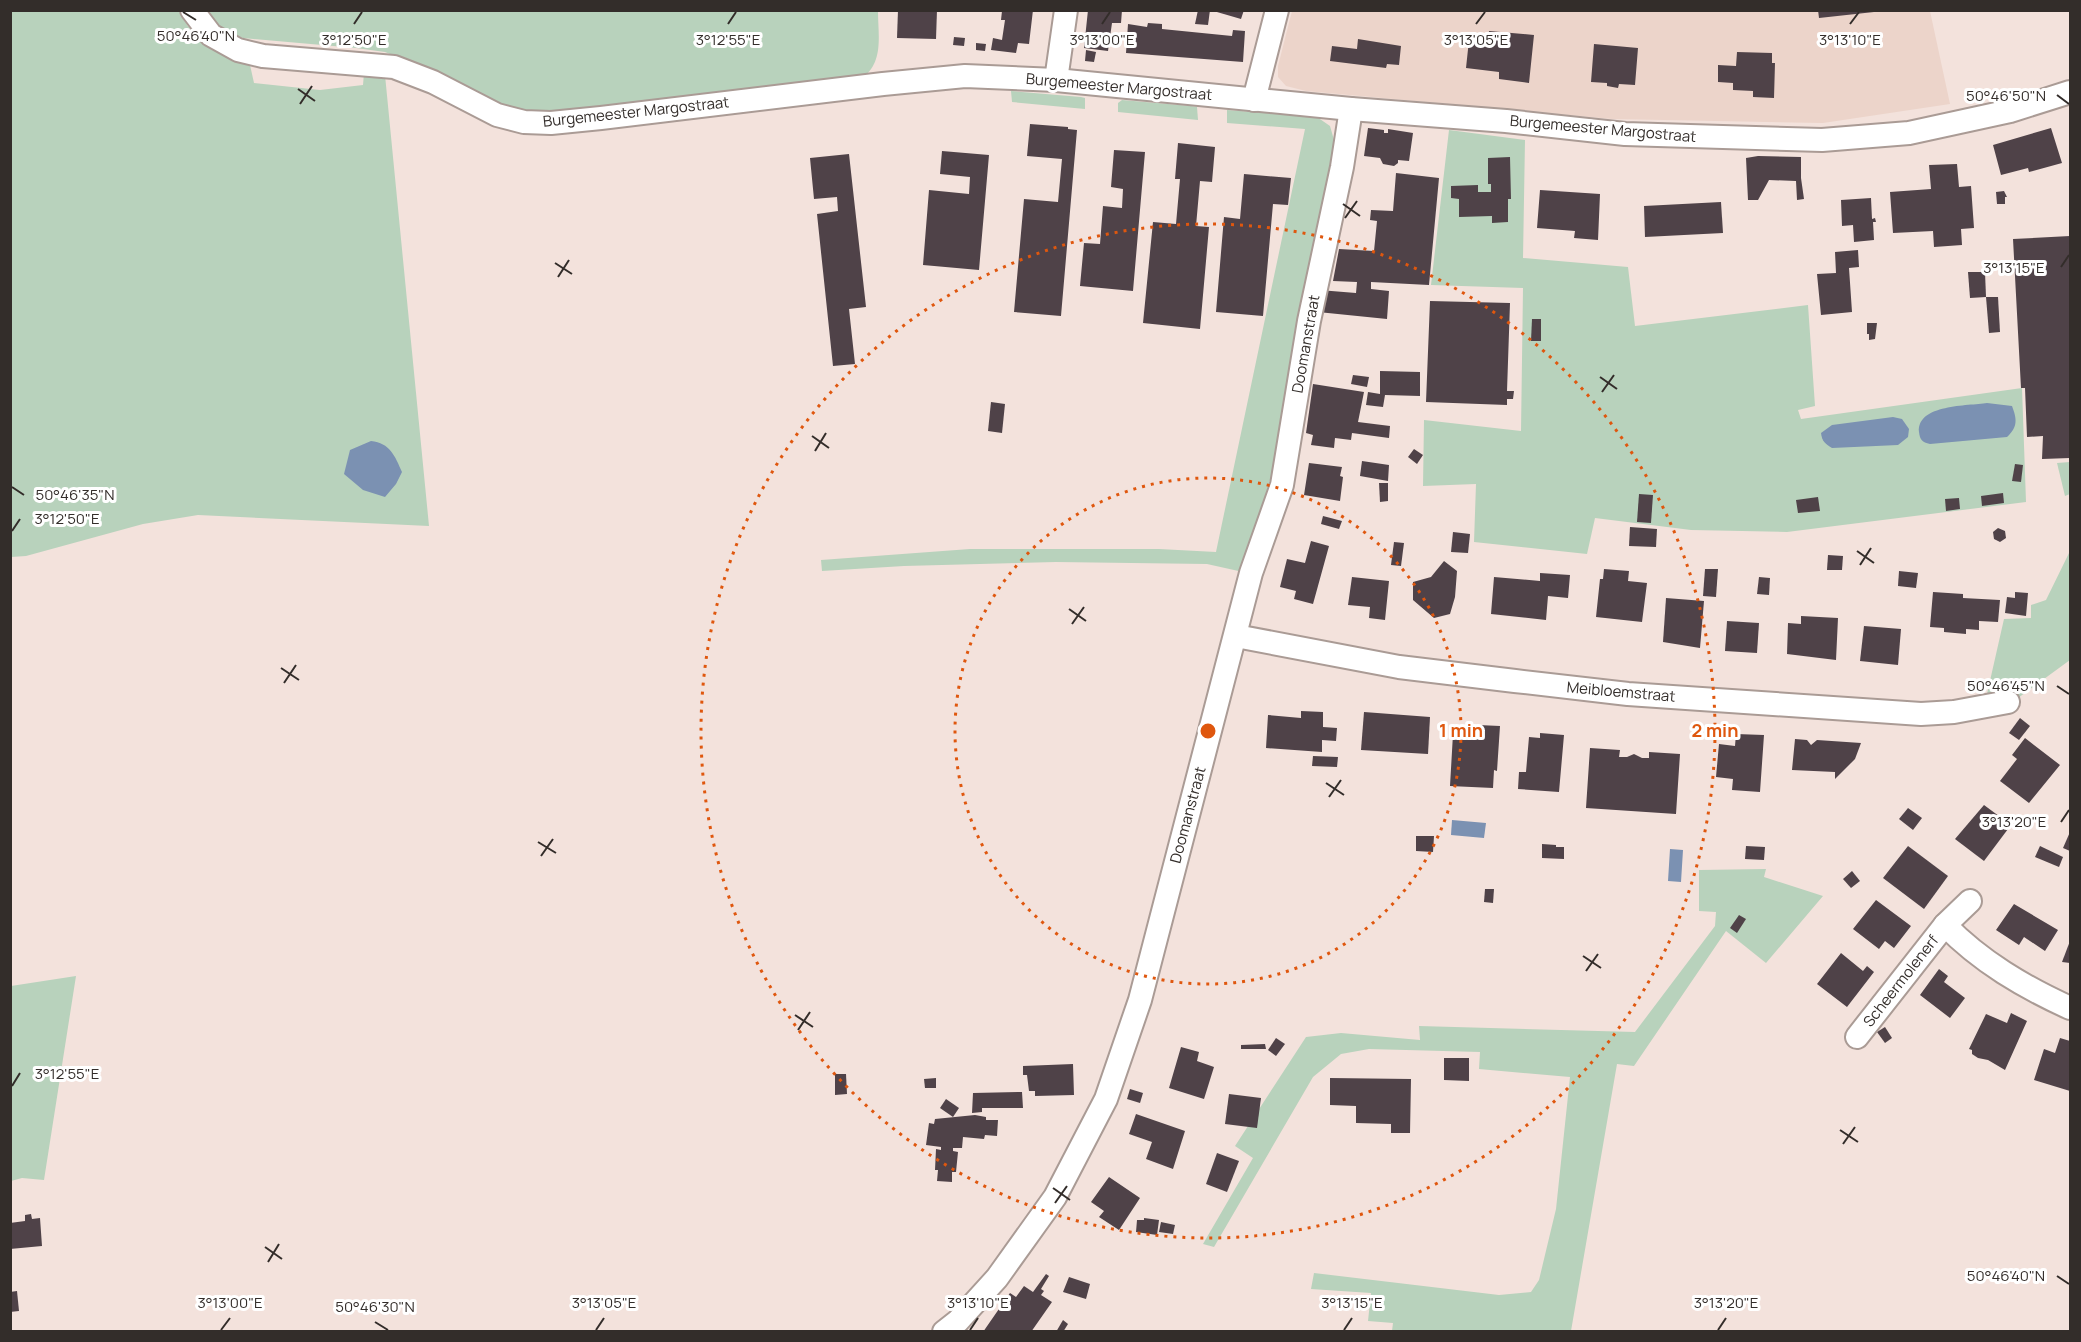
<svg xmlns="http://www.w3.org/2000/svg" width="2081" height="1342" font-family="Manrope,sans-serif">
<style>
.built{fill:#ecd4ca}
.green{fill:#b8d2bc}
.water{fill:#7b91b2}
.building{fill:#4f4248}
.lines{fill:none;stroke-linecap:round;stroke-linejoin:round}
.minor-casing{stroke:#aa9b95;stroke-width:26}
.minor{stroke:#fff;stroke-width:22}
.ticks{fill:none;stroke:#332d2a;stroke-width:2}
.ring{fill:none;stroke:#df570e;stroke-width:3;stroke-dasharray:3 6}
.labels{text-anchor:middle;stroke-width:6;stroke-linejoin:round;paint-order:stroke}
.street-label{font-size:15px;fill:#332d2a;stroke:#fff}
.ticks-label{font-size:15px;text-anchor:middle;fill:#332d2a;stroke:#fff;stroke-width:6;stroke-linejoin:round;paint-order:stroke}
.centre{fill:#df570e;stroke:#fff;stroke-width:3}
.ring-label{font-size:18px;text-anchor:middle;font-weight:bold;fill:#df570e;stroke:#fff;stroke-width:6;stroke-linejoin:round;paint-order:stroke}
</style>
<rect width="100%" height="100%" fill="#f3e2dc"/>
<!-- built -->
<polygon class="built" points="1292,11 1930,11 1950,104 1823,123 1612,119 1306,91 1286,86 1278,77 1278,66"/>
<!-- green -->
<g class="green">
<path d="M10,11H180C190,40 223,55 250,65L254,83L320,90L363,85L364,73L385,75L429,526L198,515L143,524L26,556L11,557Z"/>
<path d="M204,11H878C878,34 884,62 863,77L559,116L500,106L431,71L385,52L356,48L243,38L223,29L206,18Z"/>
<polygon points="1011,91 1081,97 1085,98 1085,109 1012,102"/>
<polygon points="1122,100 1191,106 1197,107 1198,120 1118,112 1118,103"/>
<polygon points="1227,110 1317,117 1330,126 1334,140 1335,160 1272,473 1243,572 1207,564 1056,562 904,566 822,571 821,560 970,549 1159,549 1216,552 1305,129 1227,123"/>
<polygon points="1449,130 1525,140 1523,258 1628,267 1635,326 1808,305 1815,406 1798,410 1801,419 2022,388 2026,502 1787,532 1691,530 1595,518 1587,554 1474,542 1476,484 1423,486 1424,420 1521,431 1523,288 1431,285"/>
<polygon points="2070,462 2070,494 2065,496 2057,463"/>
<polygon points="2070,551 2070,660 2018,698 2005,691 1987,694 2004,619 2031,618 2031,605 2046,600"/>
<polygon points="1766,869 1764,877 1823,896 1766,963 1726,931 1634,1066 1617,1064 1571,1331 1392,1331 1393,1323 1368,1321 1371,1293 1311,1289 1314,1273 1499,1295 1531,1292 1539,1280 1556,1209 1570,1077 1479,1069 1480,1052 1369,1049 1341,1054 1313,1077 1214,1247 1203,1244 1253,1158 1235,1146 1306,1037 1341,1033 1420,1040 1419,1026 1635,1032 1715,926 1716,912 1699,911 1699,870"/>
<polygon points="76,976 44,1180 22,1178 11,1181 11,986"/>
</g>
<!-- water -->
<g class="water">
<path d="M1987,403L2012,406C2017,419 2018,427 2007,437L1930,444C1922,442 1920,440 1919,432C1917,404 1968,406 1987,403Z"/>
<path d="M1893,417L1902,419L1909,429L1908,437L1898,445L1832,448C1825,444 1822,441 1821,433L1832,425Z"/>
<path d="M371,441C390,443 395,456 402,472L396,484L385,497L363,490L344,474L350,450Z"/>
<polygon points="1452,820 1486,823 1484,838 1451,835"/>
<polygon points="1670,849 1683,850 1681,882 1668,881"/>
</g>
<!-- building -->
<g class="building">
<polygon points="898,10 937,10 936,39 897,38"/>
<polygon points="1033,10 1029,44 1018,43 1016,53 991,50 993,38 1002,40 1005,20 1001,20 1002,11"/>
<polygon points="1088,10 1122,10 1121,23 1112,23 1108,51 1084,48"/>
<polygon points="1198,10 1210,10 1208,25 1195,24"/>
<polygon points="1210,10 1244,10 1241,19"/>
<polygon points="1818,10 1874,10 1874,12 1819,18"/>
<polygon points="1148,23 1162,24 1162,29 1232,36 1233,30 1245,31 1243,62 1126,53 1128,24 1147,27"/>
<polygon points="1489,31 1534,35 1529,83 1499,79 1499,72 1466,68 1469,40 1488,42"/>
<polygon points="954,37 965,38 964,46 953,45"/>
<polygon points="1358,39 1401,46 1399,65 1387,64 1386,68 1330,61 1332,46 1357,49"/>
<polygon points="976,43 986,44 985,51 976,50"/>
<polygon points="1594,44 1638,48 1635,85 1619,84 1618,88 1607,86 1607,83 1591,82"/>
<polygon points="1086,50 1096,52 1094,62 1085,61"/>
<polygon points="1737,52 1772,53 1772,63 1775,63 1774,98 1753,97 1753,91 1733,90 1733,83 1718,82 1718,65 1736,66"/>
<polygon points="1030,124 1068,127 1068,129 1077,130 1061,316 1014,312 1024,199 1058,202 1062,159 1027,156"/>
<polygon points="1368,128 1384,130 1384,133 1388,133 1388,129 1413,133 1409,161 1398,160 1398,163 1394,166 1383,164 1380,158 1364,156"/>
<polygon points="2051,128 2062,163 2029,172 2028,168 2001,175 1993,145"/>
<polygon points="1178,143 1215,147 1212,182 1200,181 1196,226 1209,227 1200,329 1143,323 1153,222 1176,224 1180,179 1175,179"/>
<polygon points="1114,150 1145,152 1133,291 1080,286 1084,243 1100,244 1103,206 1122,208 1123,189 1111,187"/>
<polygon points="942,151 989,155 979,270 923,265 929,190 969,194 970,177 940,174"/>
<polygon points="849,154 866,307 849,309 855,364 833,366 817,214 838,211 837,197 814,199 810,158"/>
<polygon points="1758,156 1801,157 1801,178 1804,199 1797,200 1796,181 1769,180 1758,200 1748,200 1746,158"/>
<polygon points="1510,157 1511,199 1508,199 1508,222 1492,223 1492,216 1459,217 1459,199 1451,198 1451,186 1478,185 1478,192 1491,192 1491,184 1488,184 1488,158"/>
<polygon points="1957,164 1959,187 1971,186 1974,228 1961,229 1962,245 1934,247 1933,231 1893,233 1890,192 1931,189 1929,165"/>
<polygon points="1396,173 1439,178 1429,285 1371,282 1371,289 1389,291 1387,319 1318,312 1319,290 1356,293 1357,282 1333,281 1339,249 1374,251 1377,221 1370,220 1371,210 1393,211"/>
<polygon points="1244,174 1291,178 1288,205 1273,204 1263,316 1216,312 1224,217 1240,219"/>
<polygon points="1540,190 1600,194 1598,240 1574,238 1575,231 1537,228"/>
<polygon points="2004,191 2007,197 2005,197 2005,204 1997,204 1996,192"/>
<polygon points="1871,198 1872,219 1875,218 1876,222 1873,222 1874,240 1854,242 1853,225 1842,226 1841,200"/>
<polygon points="1721,202 1723,233 1645,237 1644,206"/>
<polygon points="2070,236 2070,458 2042,459 2043,436 2027,437 2025,388 2021,388 2013,239"/>
<polygon points="1858,250 1859,267 1849,268 1852,312 1821,315 1817,274 1836,273 1835,252"/>
<polygon points="1968,272 1985,272 1986,297 1970,298"/>
<polygon points="1986,297 1998,297 2000,332 1989,333"/>
<polygon points="1430,301 1510,303 1507,391 1514,391 1513,399 1507,399 1507,405 1426,402"/>
<polygon points="1532,319 1541,319 1541,341 1531,341"/>
<polygon points="1867,323 1877,323 1875,339 1869,340 1869,334 1867,334"/>
<polygon points="1380,371 1420,372 1420,396 1385,395 1383,407 1366,405 1368,392 1380,394"/>
<polygon points="1353,375 1369,377 1367,387 1351,384"/>
<polygon points="1313,384 1364,392 1358,422 1390,426 1389,438 1352,433 1351,440 1335,438 1334,448 1311,445 1313,435 1306,433"/>
<polygon points="991,402 1005,404 1002,433 988,431"/>
<polygon points="1414,449 1423,455 1417,464 1408,457"/>
<polygon points="1362,461 1389,465 1388,481 1360,476"/>
<polygon points="1309,463 1342,467 1340,476 1343,477 1340,501 1304,495"/>
<polygon points="2015,464 2023,465 2021,482 2012,481"/>
<polygon points="1379,483 1388,483 1388,501 1380,502"/>
<polygon points="2003,493 2004,503 1982,506 1981,496"/>
<polygon points="1639,494 1653,495 1651,523 1637,522"/>
<polygon points="1818,497 1820,511 1798,513 1796,500"/>
<polygon points="1959,498 1960,509 1946,511 1945,499"/>
<polygon points="1323,516 1342,521 1339,529 1321,524"/>
<polygon points="1630,527 1657,529 1656,547 1629,546"/>
<polygon points="1998,528 2005,531 2006,538 2000,542 1994,539 1993,532"/>
<polygon points="1453,532 1470,534 1468,553 1451,552"/>
<polygon points="1311,541 1329,546 1313,604 1294,599 1296,591 1280,587 1287,559 1305,563"/>
<polygon points="1394,542 1404,543 1401,566 1391,565"/>
<polygon points="1828,555 1843,556 1842,570 1827,570"/>
<polygon points="1444,561 1457,571 1455,597 1450,614 1434,618 1413,600 1413,582 1431,577"/>
<polygon points="1604,569 1629,571 1628,581 1647,583 1642,622 1596,617 1600,579 1603,579"/>
<polygon points="1705,569 1718,569 1716,597 1703,596"/>
<polygon points="1899,571 1918,573 1916,588 1898,586"/>
<polygon points="1540,573 1570,575 1568,598 1548,596 1546,620 1491,614 1494,577 1540,581"/>
<polygon points="1352,577 1389,581 1385,620 1369,618 1370,607 1348,605"/>
<polygon points="1759,577 1770,578 1769,595 1757,594"/>
<polygon points="1933,592 1963,594 1963,598 2000,600 1998,622 1979,621 1979,630 1966,629 1966,634 1944,632 1944,628 1930,627"/>
<polygon points="2015,592 2028,593 2026,616 2005,613 2007,597 2015,598"/>
<polygon points="1666,598 1704,601 1700,648 1663,642"/>
<polygon points="1801,616 1838,618 1836,660 1787,654 1788,623 1801,624"/>
<polygon points="1727,621 1759,623 1757,653 1725,651"/>
<polygon points="1864,626 1901,629 1898,665 1860,661"/>
<polygon points="1301,711 1323,712 1323,727 1337,728 1336,741 1322,740 1322,752 1266,748 1268,715 1301,718"/>
<polygon points="1364,712 1430,717 1428,754 1361,750"/>
<polygon points="2020,718 2030,726 2019,740 2009,733"/>
<polygon points="1478,725 1500,726 1497,771 1494,770 1493,788 1450,786 1453,734 1477,736"/>
<polygon points="1540,733 1564,735 1559,792 1518,789 1519,772 1526,772 1529,737 1540,738"/>
<polygon points="1736,734 1764,735 1760,792 1732,790 1733,779 1716,777 1719,744 1735,746"/>
<polygon points="2025,738 2060,765 2029,803 2000,781 2017,759 2012,755"/>
<polygon points="1795,739 1807,740 1811,745 1817,740 1861,743 1855,759 1835,779 1835,772 1792,770"/>
<polygon points="1590,748 1620,750 1619,757 1627,757 1634,754 1642,758 1649,758 1649,752 1680,754 1676,814 1586,808"/>
<polygon points="1313,756 1338,757 1337,767 1312,766"/>
<polygon points="1984,805 2011,825 1984,861 1955,839"/>
<polygon points="1908,808 1922,818 1913,830 1899,819"/>
<polygon points="2070,832 2070,851 2063,848"/>
<polygon points="1416,836 1434,836 1433,852 1416,851"/>
<polygon points="1542,844 1556,845 1556,847 1564,847 1564,859 1542,858"/>
<polygon points="1746,846 1765,847 1764,860 1745,859"/>
<polygon points="1908,846 1948,876 1924,909 1883,878"/>
<polygon points="2040,846 2063,857 2059,867 2035,857"/>
<polygon points="1852,871 1860,881 1851,888 1843,879"/>
<polygon points="1485,889 1494,889 1493,903 1484,902"/>
<polygon points="1876,900 1911,926 1894,948 1885,941 1879,949 1853,929"/>
<polygon points="2014,904 2058,930 2045,951 2024,937 2019,945 1996,930"/>
<polygon points="1739,915 1746,919 1737,933 1730,928"/>
<polygon points="2070,941 2070,963 2062,962"/>
<polygon points="1841,953 1863,971 1867,966 1874,972 1847,1007 1817,984"/>
<polygon points="1939,969 1948,976 1944,982 1965,998 1950,1018 1920,995"/>
<polygon points="2011,1013 2027,1021 2005,1070 1988,1060 1978,1058 1972,1054 1972,1050 1969,1049 1986,1014 2007,1023"/>
<polygon points="1885,1027 1892,1038 1885,1043 1877,1032"/>
<polygon points="1276,1038 1285,1044 1276,1056 1268,1050"/>
<polygon points="2060,1038 2070,1041 2070,1091 2034,1080 2044,1049 2055,1053"/>
<polygon points="1265,1044 1266,1049 1241,1049 1241,1045"/>
<polygon points="1181,1047 1199,1052 1197,1061 1214,1067 1204,1099 1169,1088"/>
<polygon points="1444,1058 1469,1058 1469,1081 1444,1080"/>
<polygon points="1073,1064 1074,1095 1035,1096 1035,1091 1029,1091 1027,1075 1023,1075 1023,1066"/>
<polygon points="835,1074 846,1074 847,1094 835,1095"/>
<polygon points="936,1078 936,1088 925,1088 924,1079"/>
<polygon points="1330,1078 1411,1079 1410,1133 1391,1133 1391,1124 1356,1123 1356,1106 1330,1105"/>
<polygon points="1130,1089 1143,1093 1140,1103 1127,1099"/>
<polygon points="1022,1092 1023,1108 982,1108 982,1112 972,1113 973,1093"/>
<polygon points="1229,1094 1261,1098 1257,1128 1225,1124"/>
<polygon points="946,1099 959,1108 953,1117 940,1108"/>
<polygon points="1136,1114 1185,1131 1173,1169 1146,1159 1152,1142 1129,1134"/>
<polygon points="975,1115 986,1117 986,1120 998,1120 997,1136 985,1135 984,1139 963,1137 962,1148 953,1148 953,1151 958,1152 956,1172 952,1172 952,1182 937,1181 938,1170 935,1170 936,1149 941,1150 941,1147 926,1145 929,1123 934,1124 935,1119"/>
<polygon points="1217,1153 1239,1161 1227,1192 1206,1184"/>
<polygon points="1109,1177 1140,1198 1119,1230 1099,1217 1104,1211 1091,1202"/>
<polygon points="31,1214 32,1219 40,1218 42,1246 10,1249 10,1223 25,1221 25,1215"/>
<polygon points="1144,1218 1159,1220 1157,1235 1136,1232 1137,1220 1144,1220"/>
<polygon points="1161,1222 1175,1225 1173,1234 1159,1232"/>
<polygon points="1046,1274 1049,1276 1041,1289 1044,1291 1041,1295 1052,1302 1031,1332 983,1332 1010,1293 1016,1297 1024,1286 1033,1292"/>
<polygon points="1069,1277 1090,1284 1086,1299 1063,1292"/>
<polygon points="17,1291 19,1311 10,1312 10,1292"/>
<polygon points="1063,1320 1068,1324 1063,1332 1056,1332"/>
</g>
<g class="lines">
<defs>
<g id="minor">
<polyline points="192,10 211,35 238,50 263,56 394,67 433,82 497,115 524,122 551,123 601,118 883,84 965,76 1056,80 1351,109 1506,121 1625,134 1822,140 1909,133 2010,111 2070,92"/>
<polyline points="1056,80 1066,10"/>
<polyline points="1254,100 1277,10"/>
<polyline points="1236,636 1399,667 1515,681 1628,694 1921,714 1954,712 2008,702"/>
<path d="M1945,925C1981,962 2024,987 2070,1008"/>
<polyline points="1857,1037 1945,925 1970,901"/>
<polyline points="944,1332 958,1321 997,1278 1055,1197 1106,1099 1140,1000 1251,573 1282,485 1309,321 1342,167 1351,109"/>
</g>
</defs>
<!-- minor casing -->
<use href="#minor" class="minor-casing"/>
<!-- minor -->
<use href="#minor" class="minor"/>
</g>
<!-- ticks -->
<path class="ticks" d="M183,12L196,20M354,24L362,12M728,24L736,12M1102,24L1110,12M1476,24L1485,12M1850,24L1859,12M298,89L315,101M2057,95L2069,104M300,104L312,86M1343,204L1360,216M1345,218L1357,201M555,263L572,274M2061,267L2069,255M558,277L569,260M1600,377L1617,389M1602,392L1614,375M812,436L829,448M815,451L826,433M12,487L24,495M12,531L20,519M1857,551L1874,563M1860,565L1871,548M1069,609L1086,621M1072,624L1084,607M281,668L299,680M284,683L296,665M2057,686L2069,694M1326,783L1344,795M1329,797L1341,780M2061,822L2069,810M538,842L556,853M541,856L553,839M1583,956L1601,968M1586,971L1598,954M795,1015L813,1027M798,1030L810,1012M12,1086L20,1073M1840,1130L1858,1142M1843,1144L1855,1127M1053,1188L1070,1200M1055,1203L1067,1186M265,1247L282,1259M268,1262L279,1244M2057,1276L2069,1284M375,1322L388,1330M221,1330L230,1318M596,1330L604,1318M970,1330L978,1318M1344,1330L1352,1318M1718,1330L1726,1318"/>
<!-- distance rings -->
<g class="ring">
<circle cx="1208" cy="731" r="253"/>
<circle cx="1208" cy="731" r="507"/>
</g>
<g class="labels">
<!-- street labels -->
<g class="street-label">
<text transform="translate(1119 87) rotate(5)" y="5">Burgemeester Margostraat</text>
<text transform="translate(636 112) rotate(-6)" y="5">Burgemeester Margostraat</text>
<text transform="translate(1603 129) rotate(5)" y="5">Burgemeester Margostraat</text>
<text transform="translate(1306 344) rotate(-80)" y="5">Doomanstraat</text>
<text transform="translate(1621 692) rotate(5)" y="5">Meibloemstraat</text>
<text transform="translate(1188 815) rotate(-75)" y="5">Doomanstraat</text>
<text transform="translate(1901 981) rotate(-52)" y="5">Scheermolenerf</text>
</g>
</g>
<g class="ticks-label">
<text x="196" y="41">50°46'40"N</text>
<text x="354" y="45">3°12'50"E</text>
<text x="728" y="45">3°12'55"E</text>
<text x="1102" y="45">3°13'00"E</text>
<text x="1476" y="45">3°13'05"E</text>
<text x="1850" y="45">3°13'10"E</text>
<text x="2006" y="101">50°46'50"N</text>
<text x="2014" y="273">3°13'15"E</text>
<text x="75" y="500">50°46'35"N</text>
<text x="67" y="524">3°12'50"E</text>
<text x="2006" y="691">50°46'45"N</text>
<text x="2014" y="827">3°13'20"E</text>
<text x="67" y="1079">3°12'55"E</text>
<text x="2006" y="1281">50°46'40"N</text>
<text x="230" y="1308">3°13'00"E</text>
<text x="604" y="1308">3°13'05"E</text>
<text x="978" y="1308">3°13'10"E</text>
<text x="1352" y="1308">3°13'15"E</text>
<text x="1726" y="1308">3°13'20"E</text>
<text x="375" y="1312">50°46'30"N</text>
</g>
<circle cx="1208" cy="731" r="9" class="centre"/>
<g class="ring-label">
<text x="1461" y="737">1 min</text>
<text x="1715" y="737">2 min</text>
</g>
<!-- border -->
<rect width="2081" height="1342" fill="none" stroke="#332d2a" stroke-width="24"/>
</svg>
